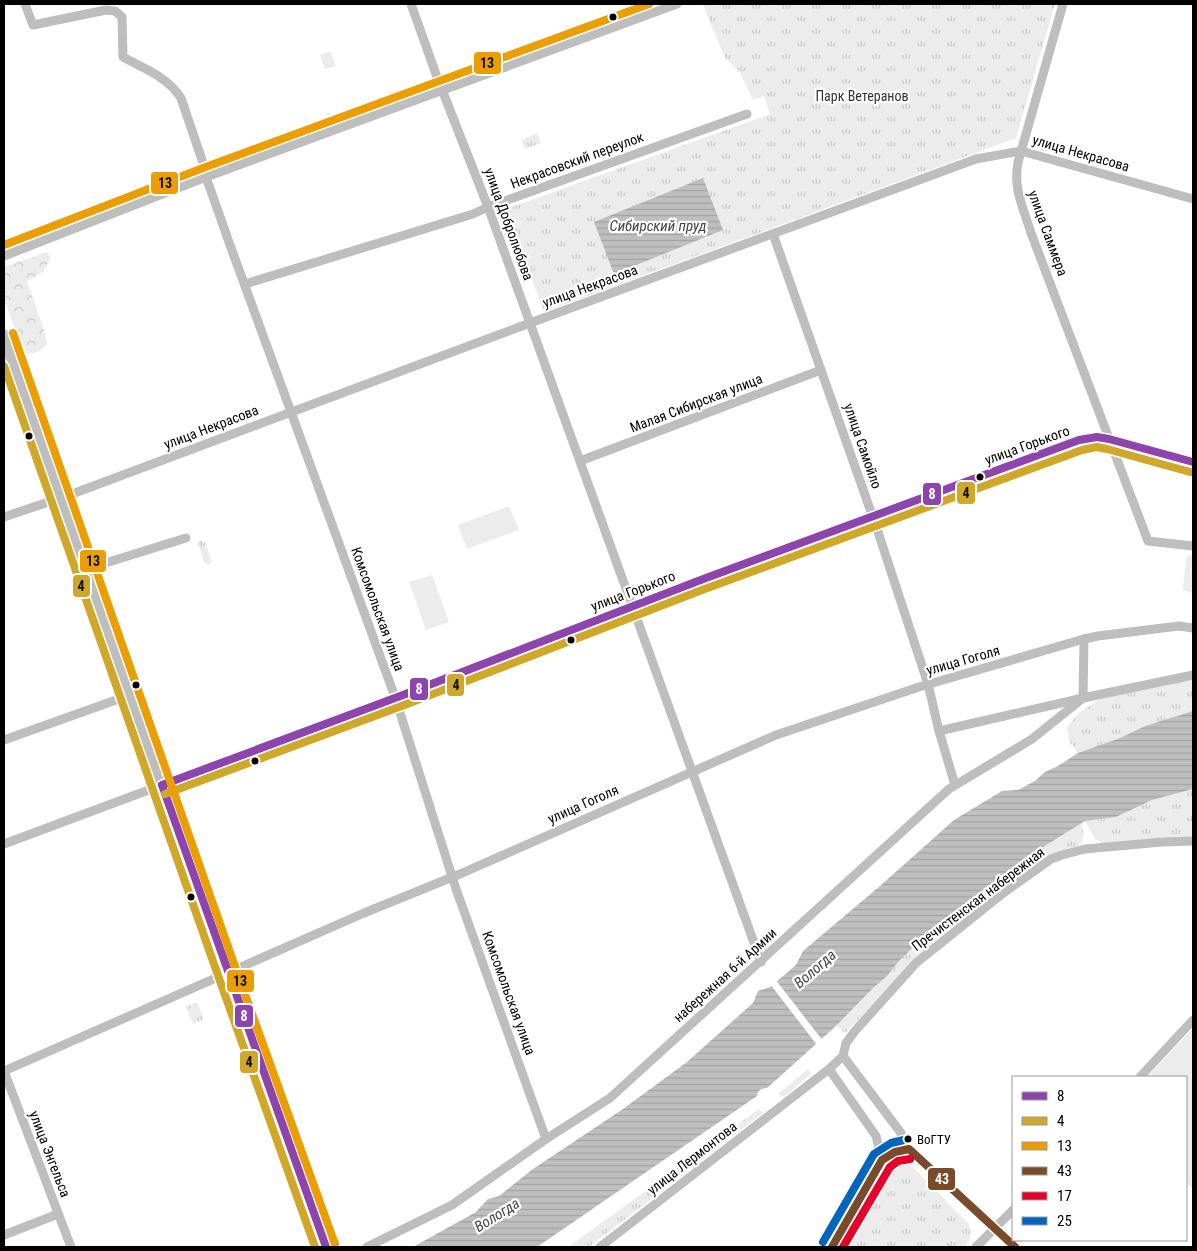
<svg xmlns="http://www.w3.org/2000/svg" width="1197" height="1251" font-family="'Roboto Condensed',sans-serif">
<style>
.grass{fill:url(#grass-tufts)}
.forest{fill:url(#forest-crowns)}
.pitch{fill:#ececec}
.water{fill:url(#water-rules)}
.pier{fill:#fff}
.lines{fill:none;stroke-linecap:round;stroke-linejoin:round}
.major-casing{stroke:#dbdbdb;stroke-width:14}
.minor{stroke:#bebebe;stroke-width:9}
.major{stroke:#bebebe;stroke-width:11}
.bus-1-casing{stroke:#fff;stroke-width:11}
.bus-2-casing{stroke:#fff;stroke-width:11}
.bus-3-casing{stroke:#fff;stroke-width:11}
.bus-4-casing{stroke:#fff;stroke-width:11}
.bus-5-casing{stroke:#fff;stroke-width:11}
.bus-6-casing{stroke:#fff;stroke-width:11}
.bus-1{stroke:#8e44ad;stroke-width:8}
.bus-2{stroke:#cfa729;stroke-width:8}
.bus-3{stroke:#eb9e00;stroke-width:8}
.bus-4{stroke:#7a4b2a;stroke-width:8}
.bus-5{stroke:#e4002b;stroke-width:8}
.bus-6{stroke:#0065bd;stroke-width:8}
.bus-dot{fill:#000;stroke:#fff;stroke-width:2}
.labels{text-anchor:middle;stroke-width:4.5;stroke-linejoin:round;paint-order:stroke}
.bus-label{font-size:13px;fill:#000;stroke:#fff;text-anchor:start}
.park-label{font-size:14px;fill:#333;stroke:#fff}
.street-label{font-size:14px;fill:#000;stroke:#fff}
.water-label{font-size:15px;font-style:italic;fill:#444;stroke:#fff}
.line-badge{stroke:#fff;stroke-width:2}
.badge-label{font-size:14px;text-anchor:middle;font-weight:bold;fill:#fff}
.pale-badge-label{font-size:14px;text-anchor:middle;font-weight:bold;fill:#111}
</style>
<defs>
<pattern id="grass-tufts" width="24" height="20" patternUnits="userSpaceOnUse" patternTransform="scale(1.25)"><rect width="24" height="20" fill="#ececec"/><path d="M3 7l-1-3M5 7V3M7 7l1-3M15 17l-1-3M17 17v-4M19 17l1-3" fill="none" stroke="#c9c9c9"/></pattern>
<pattern id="forest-crowns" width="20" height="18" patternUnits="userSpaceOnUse" patternTransform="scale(1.25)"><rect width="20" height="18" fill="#ececec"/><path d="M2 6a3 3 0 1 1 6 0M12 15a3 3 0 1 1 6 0" fill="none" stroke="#c9c9c9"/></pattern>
<pattern id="water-rules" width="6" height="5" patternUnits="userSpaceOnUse" patternTransform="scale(1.25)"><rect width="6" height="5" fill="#bfbfbf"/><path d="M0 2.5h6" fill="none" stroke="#a2a2a2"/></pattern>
</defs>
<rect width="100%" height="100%" fill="#fff"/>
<!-- grass -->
<g class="grass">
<polygon points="708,4 1055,4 1016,138 544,312 506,209 770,114 764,96 753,100 739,71 725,58 703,5"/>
<polygon points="330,51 336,66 325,69 320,55"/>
<polygon points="537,133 541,143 525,149 521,140"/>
<polygon points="200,540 205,543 212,561 209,565 204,562 198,543"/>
<polygon points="1193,679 1193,711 1145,726 1120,738 1078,753 1069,741 1067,727 1078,714 1101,698"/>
<polygon points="1193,789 1193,840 1105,844 1095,839 1085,821 1116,817 1152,800"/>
<path d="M1081,823C1091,849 1069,850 1050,857L879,999L845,1033L836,1026L873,988L887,976L899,961L934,927L1027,857Z"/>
<polygon points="197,1002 204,1019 193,1024 186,1007"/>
<polygon points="808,1069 811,1074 784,1097 778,1094"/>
<polygon points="759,1109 763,1113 589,1247 568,1247"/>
<path d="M900,1162L909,1163L969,1224C972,1234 971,1240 964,1247H838L883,1178L891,1166Z"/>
</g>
<!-- forest -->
<path class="forest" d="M47,252L51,258L43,272L27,281L44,330L47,344C40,352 34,354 24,354L4,299V267Z"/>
<!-- pitch -->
<g class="pitch">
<polygon points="509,506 519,530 467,549 458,525"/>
<polygon points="1189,555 1193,556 1193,593 1185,591 1183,589 1186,558"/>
<polygon points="432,575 449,622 426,630 409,582"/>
<polygon points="1193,1028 1193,1189 1186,1182 1186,1077 1147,1077"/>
</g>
<!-- water -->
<g class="water">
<polygon points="703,178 723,230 614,274 594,222"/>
<path d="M1193,711V789L1152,800L1116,817L1085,821L1027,857L934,927L899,961L887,976L873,988L836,1026L767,1088C762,1088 757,1091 757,1096L537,1247H413L476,1212L488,1199L499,1196L533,1169L623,1109L687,1062L753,1003L758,991L770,987L796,965L803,951L880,886L954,820L1002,791L1018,790L1035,781L1045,772L1058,766L1078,753L1120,738L1145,726Z"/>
</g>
<!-- pier -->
<polygon class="pier" points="775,979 823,1041 817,1045 770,984"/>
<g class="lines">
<defs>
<polyline id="major" points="4,336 224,964 326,1247"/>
</defs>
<!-- major casing -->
<use href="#major" class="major-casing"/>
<!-- minor -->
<g class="minor">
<path d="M25,4L33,25L106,10L115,11L122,17L123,57C143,68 168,77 181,98L204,166L206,177L230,245L395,697L456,889L546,1139"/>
<polyline points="411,4 437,77 488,207 761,962"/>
<path d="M1063,4L1018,162C1013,189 1023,207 1031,233L1148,541L1193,546"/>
<polyline points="773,234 877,529 928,684 939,731 955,785"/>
<polyline points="4,256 206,177 677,4"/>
<polyline points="245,284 473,214 488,207 747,114"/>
<polyline points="580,461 821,370"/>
<polyline points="4,517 72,494 530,323 976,159 1021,151 1193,199"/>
<polyline points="86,569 186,538"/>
<polyline points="939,731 1083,698 1193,675"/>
<polyline points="4,740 130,695"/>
<polyline points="4,844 403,695 698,581 1079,440 1097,437 1109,439 1193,462"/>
<polyline points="843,1056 901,1133 902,1141 898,1150"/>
<polyline points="829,1069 876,1136 882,1160"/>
<polyline points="4,1071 364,913 460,874 776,735 919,687 1084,639 1098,636 1179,626 1193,628"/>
<polyline points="4,1071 71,1247"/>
<polyline points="1140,1077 1193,1020"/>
<polyline points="4,1235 58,1214"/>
<polyline points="367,1247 452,1205 546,1139 610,1098 949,789 1032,739 1083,698 1084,639"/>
<polyline points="600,1247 829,1069 843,1056 846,1043 855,1031 916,963 1002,894 1051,859 1062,855 1085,849 1162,842 1193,841"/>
<path d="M832,1247L845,1222L882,1160C891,1152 898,1150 909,1149L1015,1247"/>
<polyline points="976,1247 1013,1210"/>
</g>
<!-- major -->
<use href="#major" class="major"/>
<defs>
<g id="bus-1">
<polyline points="162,785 403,695 698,581 1079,440 1097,437 1109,439 1193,462"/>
<polyline points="162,785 326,1247"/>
</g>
<g id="bus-2">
<polyline points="4,366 215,967 315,1247"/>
<polyline points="165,794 407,704 702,590 1082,450 1097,447 1107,449 1190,472"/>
</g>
<g id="bus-3">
<polyline points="4,245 203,168 649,4"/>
<polyline points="13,333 233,961 335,1244"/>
</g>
<polyline id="bus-4" points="832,1247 882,1160 895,1152 909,1149 1015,1247"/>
<polyline id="bus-5" points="843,1247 890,1167 898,1161 910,1159"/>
<polyline id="bus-6" points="823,1242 874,1154 891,1143 908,1139"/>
</defs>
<!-- bus-1 casing -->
<use href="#bus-1" class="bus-1-casing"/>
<!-- bus-2 casing -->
<use href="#bus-2" class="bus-2-casing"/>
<!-- bus-3 casing -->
<use href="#bus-3" class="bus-3-casing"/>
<!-- bus-4 casing -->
<use href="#bus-4" class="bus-4-casing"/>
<!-- bus-5 casing -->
<use href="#bus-5" class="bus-5-casing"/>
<!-- bus-6 casing -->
<use href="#bus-6" class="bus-6-casing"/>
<!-- bus-1 -->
<use href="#bus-1" class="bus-1"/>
<!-- bus-2 -->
<use href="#bus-2" class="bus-2"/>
<!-- bus-3 -->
<use href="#bus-3" class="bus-3"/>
<!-- bus-4 -->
<use href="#bus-4" class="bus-4"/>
<!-- bus-5 -->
<use href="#bus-5" class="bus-5"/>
<!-- bus-6 -->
<use href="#bus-6" class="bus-6"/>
</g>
<!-- markers -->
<g class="bus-dot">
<circle cx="613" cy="17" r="4.5"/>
<circle cx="29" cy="436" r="4.5"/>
<circle cx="980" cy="477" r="4.5"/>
<circle cx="571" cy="640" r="4.5"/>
<circle cx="136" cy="685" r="4.5"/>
<circle cx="255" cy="761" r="4.5"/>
<circle cx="191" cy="897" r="4.5"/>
<circle cx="908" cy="1139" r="4.5"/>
</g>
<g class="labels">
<!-- bus labels -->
<g class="bus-label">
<text x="917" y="1144">ВоГТУ</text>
</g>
<!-- park labels -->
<g class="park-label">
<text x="862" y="101">Парк Ветеранов</text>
</g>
<!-- street labels -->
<g class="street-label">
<text transform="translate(1081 153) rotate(16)" y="5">улица Некрасова</text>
<text transform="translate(577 160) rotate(-20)" y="5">Некрасовский переулок</text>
<text transform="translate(509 224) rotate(70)" y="5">улица Добролюбова</text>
<text transform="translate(1048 233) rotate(70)" y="5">улица Саммера</text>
<text transform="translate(590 286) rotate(-20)" y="5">улица Некрасова</text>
<text transform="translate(696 403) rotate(-21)" y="5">Малая Сибирская улица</text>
<text transform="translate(211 427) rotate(-21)" y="5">улица Некрасова</text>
<text transform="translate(1027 445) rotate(-20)" y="5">улица Горького</text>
<text transform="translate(863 446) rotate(71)" y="5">улица Самойло</text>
<text transform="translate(633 591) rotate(-21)" y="5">улица Горького</text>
<text transform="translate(378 609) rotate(70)" y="5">Комсомольская улица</text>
<text transform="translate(963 660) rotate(-16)" y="5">улица Гоголя</text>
<text transform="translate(583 804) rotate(-24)" y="5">улица Гоголя</text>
<text transform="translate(978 899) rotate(-37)" y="5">Пречистенская набережная</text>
<text transform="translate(725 975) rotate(-42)" y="5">набережная 6-й Армии</text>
<text transform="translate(509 993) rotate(70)" y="5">Комсомольская улица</text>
<text transform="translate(50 1154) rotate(69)" y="5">улица Энгельса</text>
<text transform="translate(692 1158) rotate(-38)" y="5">улица Лермонтова</text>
</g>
<!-- water labels -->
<g class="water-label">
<text x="658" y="231">Сибирский пруд</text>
<text transform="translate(815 969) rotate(-41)" y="5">Вологда</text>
<text transform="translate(497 1215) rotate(-32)" y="5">Вологда</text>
</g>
</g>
<g class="line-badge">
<rect x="473" y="51" width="29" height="24" rx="5" fill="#eb9e00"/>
<rect x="150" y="171" width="29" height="24" rx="5" fill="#eb9e00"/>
<rect x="956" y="481" width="20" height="24" rx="5" fill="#cfa729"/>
<rect x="922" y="482" width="20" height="24" rx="5" fill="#8e44ad"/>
<rect x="79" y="549" width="28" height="24" rx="5" fill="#eb9e00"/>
<rect x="72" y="574" width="19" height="24" rx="5" fill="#cfa729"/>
<rect x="446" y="673" width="19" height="24" rx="5" fill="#cfa729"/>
<rect x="409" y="677" width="20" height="24" rx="5" fill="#8e44ad"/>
<rect x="226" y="969" width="29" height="24" rx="5" fill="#eb9e00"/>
<rect x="234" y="1004" width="20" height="24" rx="5" fill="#8e44ad"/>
<rect x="239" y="1050" width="20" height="24" rx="5" fill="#cfa729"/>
<rect x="927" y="1167" width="29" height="24" rx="5" fill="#7a4b2a"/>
</g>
<g class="badge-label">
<text x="932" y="499">8</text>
<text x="419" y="694">8</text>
<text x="244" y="1021">8</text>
<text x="942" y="1184">43</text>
</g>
<g class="pale-badge-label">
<text x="487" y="68">13</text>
<text x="165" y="188">13</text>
<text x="966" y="498">4</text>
<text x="93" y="566">13</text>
<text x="81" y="591">4</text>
<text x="456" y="690">4</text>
<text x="240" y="986">13</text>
<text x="249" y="1067">4</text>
</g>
<!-- border -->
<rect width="1197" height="1251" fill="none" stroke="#000000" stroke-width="10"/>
<!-- legend -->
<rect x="1012" y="1076" width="175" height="165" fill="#ffffff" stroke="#999999"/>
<rect x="1022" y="1092" width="25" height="8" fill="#8e44ad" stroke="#999999"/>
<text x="1057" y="1101" font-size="15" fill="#000000">8</text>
<rect x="1022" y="1117" width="25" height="8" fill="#cfa729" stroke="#999999"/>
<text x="1057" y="1126" font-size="15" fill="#000000">4</text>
<rect x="1022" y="1142" width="25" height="8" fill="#eb9e00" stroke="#999999"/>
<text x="1057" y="1151" font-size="15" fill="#000000">13</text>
<rect x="1022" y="1167" width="25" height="8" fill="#7a4b2a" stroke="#999999"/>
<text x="1057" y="1176" font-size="15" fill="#000000">43</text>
<rect x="1022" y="1192" width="25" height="8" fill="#e4002b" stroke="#999999"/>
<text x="1057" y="1201" font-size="15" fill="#000000">17</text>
<rect x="1022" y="1217" width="25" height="8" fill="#0065bd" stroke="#999999"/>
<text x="1057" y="1226" font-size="15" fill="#000000">25</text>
</svg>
